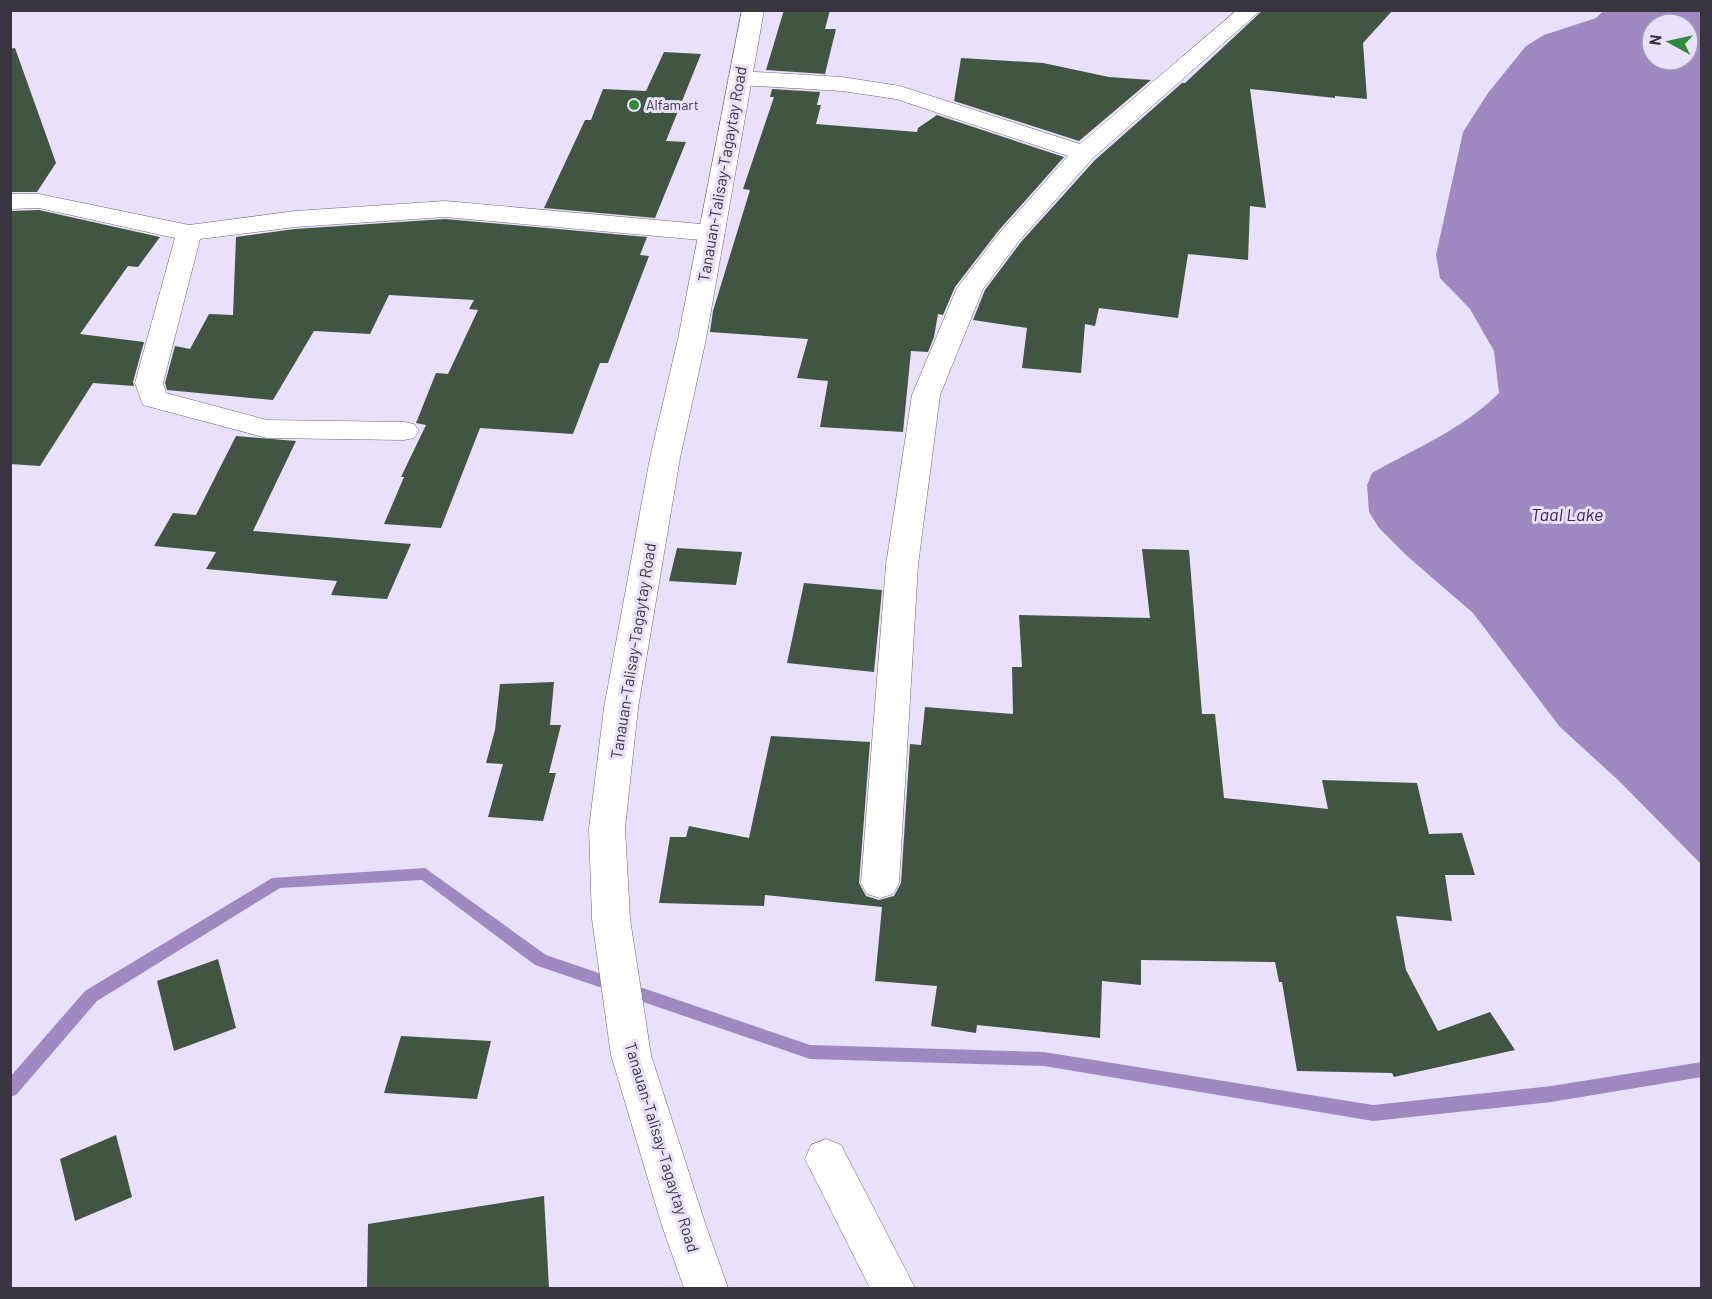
<svg xmlns="http://www.w3.org/2000/svg" width="1712" height="1299" font-family="Barlow,sans-serif">
<style>
.water{fill:#9e8ac0;fill-rule:evenodd}
.lines{fill:none;stroke-linecap:round;stroke-linejoin:round}
.stream{fill:#9e8ac0;fill-rule:evenodd}
.building{fill:#425542}
.minor-casing{stroke:#6c647c;stroke-width:1}
.major-casing{stroke:#6c647c;stroke-width:1}
.minor{fill:#fff;fill-rule:evenodd}
.major{fill:#fff;fill-rule:evenodd}
.poi-dot{fill:#308a3a;stroke:#e9e0fc;stroke-width:2}
.labels{text-anchor:middle;stroke-width:6;stroke-linejoin:round;paint-order:stroke}
.far-poi-label{font-size:14px;fill:#393540;stroke:#e9e0fc;text-anchor:start}
.street-label{font-size:16px;fill:#393540;stroke:#e9e0fc}
.water-label{font-size:18px;font-style:italic;fill:#3f2263;stroke:#e9e0fc}
</style>
<rect width="100%" height="100%" fill="#e9e0fc"/>
<!-- water -->
<path class="water" d="M1603,11H1701V864L1618,780L1560,727L1473,613L1407,556L1379,528L1369,512L1367,485L1372,473C1416,448 1463,429 1499,393L1494,351L1470,309L1440,278L1436,255L1463,132L1488,93L1526,46L1544,35L1596,18ZM1652,24H1688V60H1652Z"/>
<g class="lines">
<!-- stream -->
<polygon class="stream" points="425,868 546,955 810,1045 1044,1052 1373,1105 1551,1086 1702,1062 1702,1077 1551,1102 1373,1121 1044,1066 810,1059 535,965 422,880 280,888 97,1001 16,1095 10,1097 10,1077 85,991 272,878"/>
</g>
<!-- building -->
<g class="building">
<polygon points="784,10 830,10 825,29 836,29 825,74 766,70"/>
<polygon points="1263,10 1393,10 1363,43 1367,99 1335,96 1335,98 1250,89 1266,208 1250,206 1248,260 1188,254 1178,318 1099,308 1095,326 1085,324 1081,373 1022,368 1027,328 973,320 985,290 1021,242 1095,160 1182,83 1185,83"/>
<polygon points="15,48 56,163 37,192 10,192 10,49"/>
<polygon points="664,52 701,54 666,141 686,142 655,218 544,208 585,120 591,120 603,89 646,91"/>
<polygon points="961,58 1043,63 1109,77 1151,80 1079,141 954,101"/>
<polygon points="772,89 820,92 817,105 821,105 816,124 917,132 918,128 937,115 1064,157 999,230 955,287 943,315 938,314 934,337 928,352 911,351 903,432 820,427 828,381 797,378 808,339 710,332 713,311 750,190 743,189 774,97 770,97"/>
<polygon points="39,210 160,237 138,267 128,266 80,334 144,342 133,382 134,386 93,383 40,466 10,464 10,211"/>
<polygon points="445,219 647,237 640,255 649,256 608,363 600,363 573,434 480,428 441,528 384,524 404,477 401,477 426,425 416,423 436,373 448,374 478,310 469,309 474,300 389,295 370,334 314,331 273,400 167,390 165,383 175,346 190,349 209,314 233,315 236,237 295,229"/>
<polygon points="236,436 296,441 253,531 411,544 387,599 331,595 337,581 206,569 216,552 154,546 173,513 196,515"/>
<polygon points="677,548 742,552 736,585 669,581"/>
<polygon points="1142,549 1189,550 1202,714 1215,714 1224,798 1328,809 1322,780 1417,783 1429,834 1462,833 1475,875 1445,875 1452,921 1396,916 1406,970 1438,1031 1490,1012 1515,1050 1394,1077 1392,1073 1297,1071 1282,982 1279,982 1275,962 1141,960 1141,985 1102,981 1100,1038 977,1025 976,1033 931,1026 937,986 875,981 882,907 765,895 764,906 659,903 670,837 686,837 689,826 749,838 771,736 870,742 859,883 866,896 879,900 894,896 901,883 910,744 921,745 925,707 1013,714 1012,667 1022,667 1019,615 1150,618"/>
<polygon points="804,583 882,590 874,672 787,663"/>
<polygon points="554,682 550,725 561,725 549,773 556,773 543,821 488,817 503,764 486,763 495,730 500,684"/>
<polygon points="218,959 236,1028 174,1051 157,981"/>
<polygon points="401,1036 491,1041 477,1099 384,1093"/>
<polygon points="116,1135 132,1197 75,1221 60,1159"/>
<polygon points="544,1196 549,1288 367,1288 368,1224"/>
</g>
<g class="lines">
<defs>
<g id="minor">
<polygon points="1237,10 1261,10 1093,158 1019,241 983,289 940,395 918,565 899,883 893,894 880,898 867,894 861,883 886,565 912,395 957,288 1001,231 1068,156 896,99 842,91 739,85 731,83 728,78 731,73 739,71 842,77 900,86 1080,144"/>
<polygon points="10,194 39,194 189,225 295,211 445,201 712,225 721,228 725,233 721,238 712,241 445,217 295,227 200,239 163,383 166,393 267,420 404,422 414,424 419,431 414,438 404,440 267,438 143,405 135,383 175,238 39,208 10,209"/>
<polygon points="826,1139 841,1145 915,1288 870,1288 805,1159 811,1145"/>
</g>
<polygon id="major" points="742,10 764,10 706,339 680,458 638,708 625,828 630,919 651,1055 706,1226 728,1288 684,1288 662,1226 611,1055 592,919 589,828 604,708 650,458 678,339"/>
</defs>
<!-- minor casing -->
<use href="#minor" class="minor-casing"/>
<!-- major casing -->
<use href="#major" class="major-casing"/>
<!-- minor -->
<use href="#minor" class="minor"/>
<!-- major -->
<use href="#major" class="major"/>
</g>
<!-- markers -->
<circle class="poi-dot" cx="634" cy="105" r="6"/>
<g class="labels">
<!-- far-poi labels -->
<g class="far-poi-label">
<text x="646" y="110">Alfamart</text>
</g>
<!-- street labels -->
<g class="street-label">
<text transform="translate(722 174) rotate(-80)" y="6">Tanauan-Talisay-Tagaytay Road</text>
<text transform="translate(633 651) rotate(-81)" y="6">Tanauan-Talisay-Tagaytay Road</text>
<text transform="translate(662 1147) rotate(73)" y="6">Tanauan-Talisay-Tagaytay Road</text>
</g>
<!-- water labels -->
<g class="water-label">
<text x="1567" y="521">Taal Lake</text>
</g>
</g>
<!-- border -->
<rect width="1712" height="1299" fill="none" stroke="#393540" stroke-width="24"/>
<!-- north arrow -->
<g transform="translate(1670 42) rotate(278)"><circle r="28" fill="#e9e0fc" stroke="#a39cb1" stroke-width="1.5"/>
<path d="M0-4.5L10 22L0 15L-10 22Z" fill="#308a3a"/>
<text y="-9" font-size="16" font-weight="bold" text-anchor="middle" fill="#393540">N</text>
</g>
</svg>
